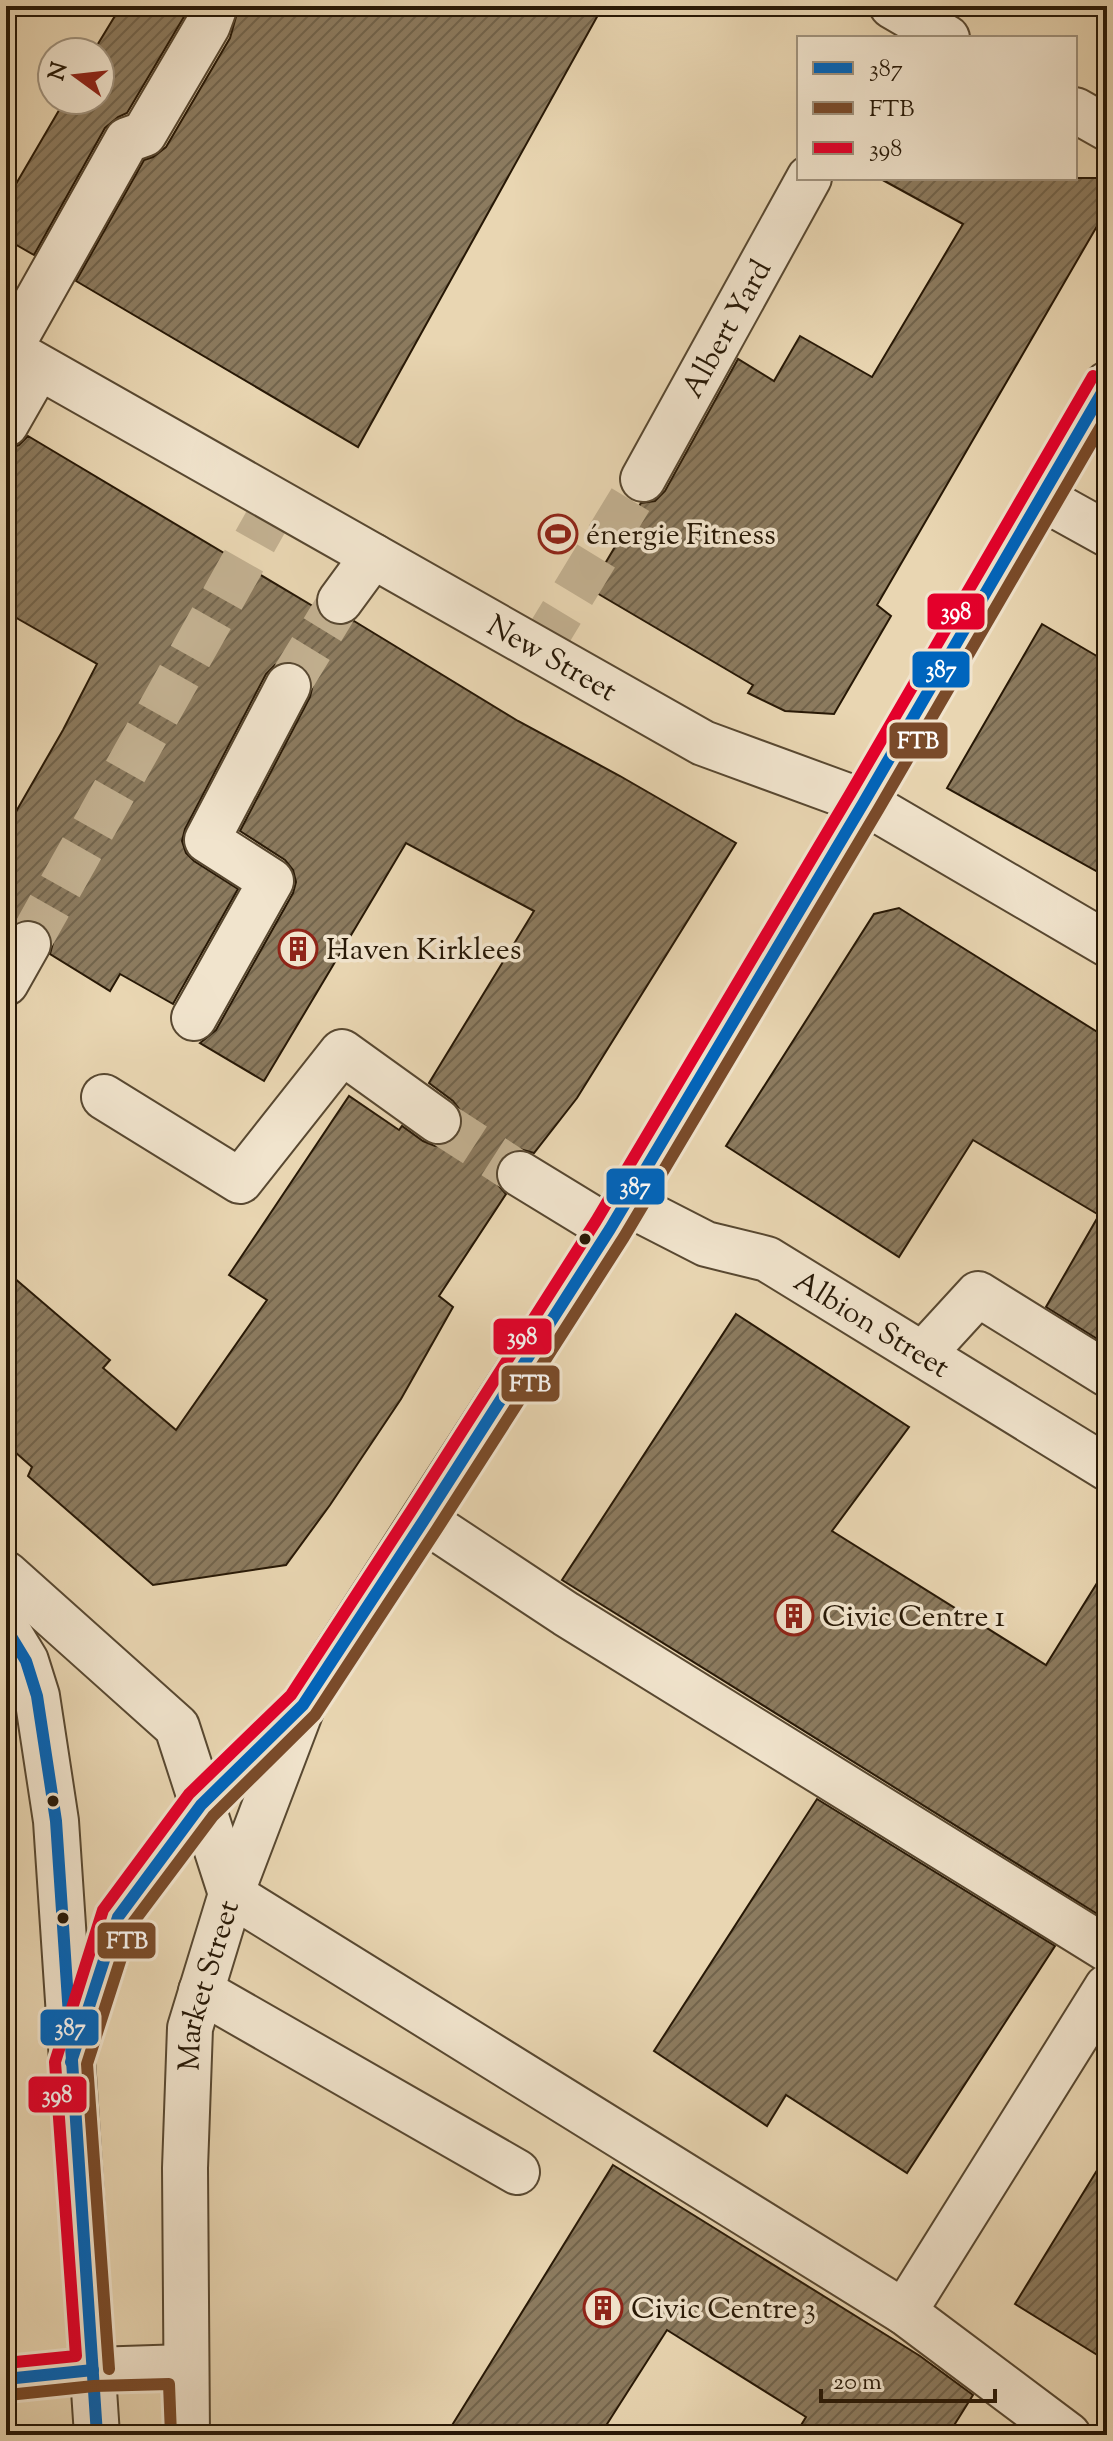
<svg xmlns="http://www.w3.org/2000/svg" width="1113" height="2441" font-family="'Sorts Mill Goudy',serif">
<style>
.building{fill:url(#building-hatch);stroke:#271806;stroke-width:2}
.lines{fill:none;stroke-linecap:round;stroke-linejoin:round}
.minor-tunnel{stroke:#c2b090;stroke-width:44;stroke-dasharray:44 22;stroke-linecap:butt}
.minor-casing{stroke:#584831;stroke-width:48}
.minor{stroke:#f1e4cd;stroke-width:44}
.bus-1-casing{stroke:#f1e4cd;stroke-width:18}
.bus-2-casing{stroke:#f1e4cd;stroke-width:18}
.bus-3-casing{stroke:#f1e4cd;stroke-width:18}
.bus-1{stroke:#0065bd;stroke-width:12}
.bus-2{stroke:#7a4b2a;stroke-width:12}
.bus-3{stroke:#e4002b;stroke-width:12}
.bus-dot{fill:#271806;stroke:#f1e4cd;stroke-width:3}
.labels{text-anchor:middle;stroke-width:7;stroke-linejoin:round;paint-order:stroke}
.street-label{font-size:30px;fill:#271806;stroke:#f1e4cd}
.poi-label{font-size:30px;fill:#271806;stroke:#f1e4cd;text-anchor:start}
.line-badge{stroke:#f1e4cd;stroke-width:3}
.badge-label{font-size:22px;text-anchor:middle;font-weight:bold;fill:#fff}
</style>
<defs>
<pattern id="building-hatch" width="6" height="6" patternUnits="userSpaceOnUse" patternTransform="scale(2)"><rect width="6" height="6" fill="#8c7b5f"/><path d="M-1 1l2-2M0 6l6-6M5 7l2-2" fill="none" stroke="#72644c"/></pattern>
</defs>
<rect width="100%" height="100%" fill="#e9d6b2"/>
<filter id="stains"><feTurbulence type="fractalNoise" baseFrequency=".0025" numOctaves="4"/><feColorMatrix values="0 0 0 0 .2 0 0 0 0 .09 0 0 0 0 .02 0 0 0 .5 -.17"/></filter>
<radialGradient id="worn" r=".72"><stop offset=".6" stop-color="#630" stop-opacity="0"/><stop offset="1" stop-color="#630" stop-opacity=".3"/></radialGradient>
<!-- building -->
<g class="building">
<polygon points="121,6 169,6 185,15 127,113 118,117 105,128 34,255 6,239 6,201 65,100 100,100 100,52 93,52"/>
<polygon points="239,6 603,6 358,447 76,281 144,160 153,157 166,147 230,38"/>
<polygon points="879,178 1107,178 1107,209 877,605 891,616 834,714 785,711 748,693 753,685 590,589 641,503 655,501 665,491 738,359 774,381 800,336 872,377 963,224"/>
<polygon points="28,436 316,608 326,622 338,626 354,621 518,721 620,776 736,843 577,1098 534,1153 520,1149 507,1152 499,1160 495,1174 498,1185 506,1194 439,1296 453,1307 401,1399 330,1505 286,1565 153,1585 28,1476 32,1467 6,1444 6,1271 110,1360 103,1368 176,1430 267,1300 229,1275 349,1096 399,1130 402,1126 423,1141 435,1146 449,1143 459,1135 463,1123 460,1110 453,1101 429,1083 534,911 406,843 264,1081 200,1043 216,1030 293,893 296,882 293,870 285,860 240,831 310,697 313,684 309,672 300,664 288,661 275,665 266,674 185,829 182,841 186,853 194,861 238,889 173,1004 120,974 110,991 50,954 53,943 50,932 40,922 27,919 16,922 9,929 6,927 6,829 63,730 97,664 6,612 6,449 19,445"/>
<polygon points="1042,624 1107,662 1107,877 947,788"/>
<polygon points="899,908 1107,1038 1107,1345 1046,1307 1099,1215 973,1140 899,1257 726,1146 874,914"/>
<polygon points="736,1314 909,1427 832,1531 1046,1665 1107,1567 1107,1920 562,1580"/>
<polygon points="817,1799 1055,1946 907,2173 786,2095 767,2126 654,2051"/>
<polygon points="1107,2154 1107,2361 1015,2304"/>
<polygon points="613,2165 920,2356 973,2395 948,2435 795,2435 806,2417 667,2330 600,2435 446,2435"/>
</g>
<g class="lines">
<!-- minor-tunnel -->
<g class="minor-tunnel">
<polyline points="539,650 643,479"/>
<polyline points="288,686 340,601"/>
<polyline points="28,944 277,502"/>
<polyline points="438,1121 520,1174"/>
</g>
<defs>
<g id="minor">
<polyline points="892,6 947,38"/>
<polyline points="1075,110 1107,128"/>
<path id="s1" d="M6,348L703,743L864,802L1107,944"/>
<polyline points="9,350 127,140 144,134 208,25 215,6"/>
<polyline points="6,424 38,368"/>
<path id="s2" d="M643,479L809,178"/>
<polyline points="1042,498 1107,534"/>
<polyline points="340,601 373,556"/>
<polyline points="6,983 28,944"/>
<polyline points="194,1018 271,881 207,840 288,686"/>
<polyline points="104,1097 240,1181 342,1052 438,1121"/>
<polyline points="520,1174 610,1229"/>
<path id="s3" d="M626,1203L706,1244L767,1259L1107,1468"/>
<polyline points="923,1354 978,1294 1107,1374"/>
<polyline points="424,1520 566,1614 1107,1949"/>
<polyline points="6,1574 177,1727 231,1894"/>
<polyline points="6,1628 26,1661 37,1696 56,1821 97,2435"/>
<polyline points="231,1894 904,2312 1068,2435"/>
<polyline points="201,1991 517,2172"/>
<polyline points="78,2040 118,1917 201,1805 291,1717"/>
<polyline points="904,2312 1107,1987"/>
<polyline points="6,2379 93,2370 185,2367"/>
<path id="s4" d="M187,2435L185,2168L190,2028L231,1894L303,1705L610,1229L864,802L1107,384"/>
</g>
</defs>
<!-- minor casing -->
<use href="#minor" class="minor-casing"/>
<!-- minor -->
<use href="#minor" class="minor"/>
<defs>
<g id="bus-1">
<polyline points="6,1628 26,1661 37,1696 56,1821 97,2435"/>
<polyline points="71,2062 118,1917 201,1805 303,1705 424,1520 610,1229 864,802 1107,384"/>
<polyline points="6,2379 93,2370"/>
</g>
<g id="bus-2">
<polyline points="109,2369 87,2064 132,1924 213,1816 315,1715 437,1529 624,1237 878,810 1107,416"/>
<polyline points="8,2395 94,2386 169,2384 171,2435"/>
</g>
<polyline id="bus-3" points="6,2363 76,2356 55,2062 103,1910 189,1794 291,1695 411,1511 596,1221 850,794 1093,376"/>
</defs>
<!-- bus-1 casing -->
<use href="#bus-1" class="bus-1-casing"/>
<!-- bus-2 casing -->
<use href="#bus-2" class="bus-2-casing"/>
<!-- bus-3 casing -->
<use href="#bus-3" class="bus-3-casing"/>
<!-- bus-1 -->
<use href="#bus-1" class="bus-1"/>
<!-- bus-2 -->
<use href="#bus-2" class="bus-2"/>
<!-- bus-3 -->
<use href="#bus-3" class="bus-3"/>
</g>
<!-- icons -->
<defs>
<symbol id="stadium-ring" viewBox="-11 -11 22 22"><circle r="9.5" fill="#f1e4cd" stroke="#8f2418" stroke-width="1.5"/><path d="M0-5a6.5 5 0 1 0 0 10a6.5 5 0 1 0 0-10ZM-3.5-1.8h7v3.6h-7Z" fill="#8f2418"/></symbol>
<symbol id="building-ring" viewBox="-11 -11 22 22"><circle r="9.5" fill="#f1e4cd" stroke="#8f2418" stroke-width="1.5"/><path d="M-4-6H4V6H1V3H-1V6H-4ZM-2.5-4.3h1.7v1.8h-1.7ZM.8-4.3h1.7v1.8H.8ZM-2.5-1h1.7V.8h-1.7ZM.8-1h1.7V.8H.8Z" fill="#8f2418"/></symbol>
</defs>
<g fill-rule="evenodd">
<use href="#stadium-ring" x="536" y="512" width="44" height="44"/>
<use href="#building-ring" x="276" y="927" width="44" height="44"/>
<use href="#building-ring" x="772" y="1594" width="44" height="44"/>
<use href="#building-ring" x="581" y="2286" width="44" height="44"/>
</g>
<!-- markers -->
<g class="bus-dot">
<circle cx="585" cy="1239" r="7"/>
<circle cx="53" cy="1801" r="7"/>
<circle cx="63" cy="1918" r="7"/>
</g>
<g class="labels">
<!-- street labels -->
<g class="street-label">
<text dy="10" stroke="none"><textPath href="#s2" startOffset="172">Albert Yard</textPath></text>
<text dy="10" stroke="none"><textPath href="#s1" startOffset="628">New Street</textPath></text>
<text dy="10" stroke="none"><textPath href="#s3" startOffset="276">Albion Street</textPath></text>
<text dy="10" stroke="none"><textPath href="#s4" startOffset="452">Market Street</textPath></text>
</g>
<!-- poi labels -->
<g class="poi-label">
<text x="586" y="544">énergie Fitness</text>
<text x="326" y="959">Haven Kirklees</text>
<text x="822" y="1626">Civic Centre 1</text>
<text x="631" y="2318">Civic Centre 3</text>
</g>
</g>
<g class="line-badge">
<rect x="926" y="592" width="60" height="39" rx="8" fill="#e4002b"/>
<rect x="911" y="650" width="60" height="39" rx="8" fill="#0065bd"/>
<rect x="888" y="721" width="61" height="39" rx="8" fill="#7a4b2a"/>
<rect x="605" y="1167" width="61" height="39" rx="8" fill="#0065bd"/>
<rect x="492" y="1317" width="61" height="39" rx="8" fill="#e4002b"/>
<rect x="500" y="1364" width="61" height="39" rx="8" fill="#7a4b2a"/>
<rect x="96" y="1921" width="61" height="39" rx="8" fill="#7a4b2a"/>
<rect x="39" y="2008" width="61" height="39" rx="8" fill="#0065bd"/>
<rect x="27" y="2075" width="61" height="39" rx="8" fill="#e4002b"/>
</g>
<g class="badge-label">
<text x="956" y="619">398</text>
<text x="941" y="677">387</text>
<text x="918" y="748">FTB</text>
<text x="635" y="1194">387</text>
<text x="522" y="1344">398</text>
<text x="530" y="1391">FTB</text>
<text x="127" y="1948">FTB</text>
<text x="70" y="2035">387</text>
<text x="57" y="2102">398</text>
</g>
<!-- margin -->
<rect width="1113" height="2441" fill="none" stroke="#e9d6b2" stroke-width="32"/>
<rect x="8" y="8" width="1097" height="2425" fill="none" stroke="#271806" stroke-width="4"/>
<rect x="16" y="16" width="1081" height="2409" fill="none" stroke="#271806" stroke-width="2"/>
<!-- legend -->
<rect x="797" y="36" width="280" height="144" fill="#f1e4cd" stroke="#a0927d" stroke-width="2"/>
<rect x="813" y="62" width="40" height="12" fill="#0065bd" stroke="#a0927d" stroke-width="2"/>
<text x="869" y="76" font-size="24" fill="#271806">387</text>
<rect x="813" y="102" width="40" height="12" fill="#7a4b2a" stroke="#a0927d" stroke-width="2"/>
<text x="869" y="116" font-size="24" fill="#271806">FTB</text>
<rect x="813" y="142" width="40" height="12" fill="#e4002b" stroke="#a0927d" stroke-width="2"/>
<text x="869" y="156" font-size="24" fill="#271806">398</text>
<!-- north arrow -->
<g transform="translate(76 76) rotate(285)"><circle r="38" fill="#f1e4cd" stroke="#a0927d" stroke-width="2"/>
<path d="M0-6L14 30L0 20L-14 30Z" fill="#8f2418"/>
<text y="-12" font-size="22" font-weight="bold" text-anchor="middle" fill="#271806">N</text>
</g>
<!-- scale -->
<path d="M821 2389v12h174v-12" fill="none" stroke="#271806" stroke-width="4"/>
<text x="833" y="2389" font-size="24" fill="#271806" stroke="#f1e4cd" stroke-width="6" paint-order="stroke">20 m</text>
<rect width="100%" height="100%" filter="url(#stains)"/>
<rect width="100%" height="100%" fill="url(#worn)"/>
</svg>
